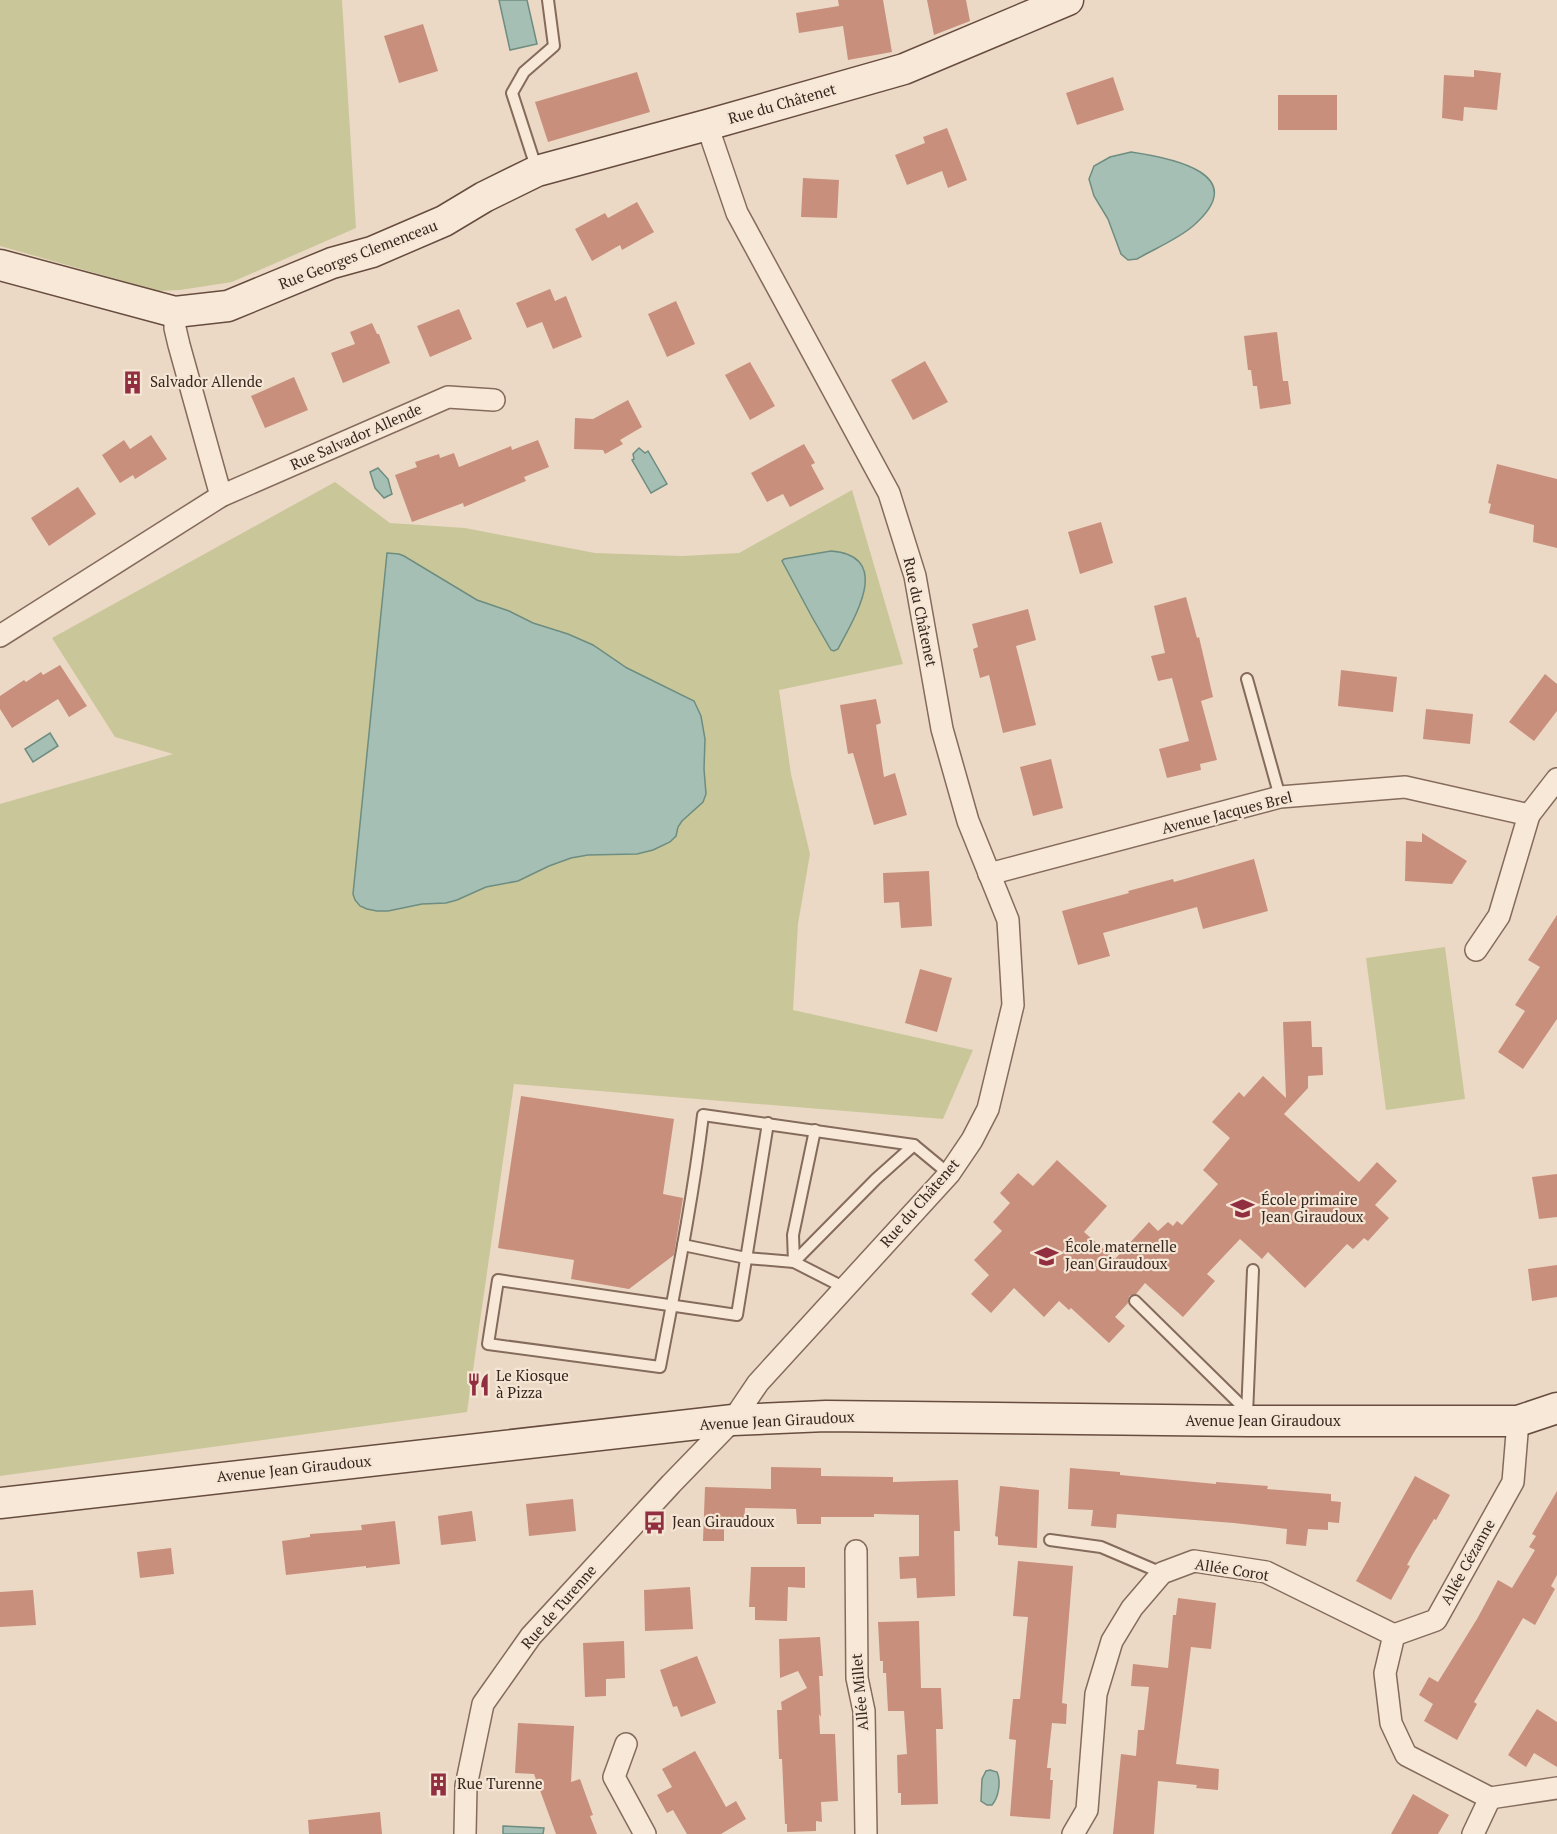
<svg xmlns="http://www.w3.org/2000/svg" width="1557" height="1834" font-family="'PT Serif',serif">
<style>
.green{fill:#c9c799}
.water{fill:#a6bfb4;stroke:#6d8d80;stroke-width:1.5}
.building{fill:#c88f7d}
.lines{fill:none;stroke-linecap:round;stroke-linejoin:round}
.lane-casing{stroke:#856b5c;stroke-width:14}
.street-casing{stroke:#856b5c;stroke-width:24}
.secondary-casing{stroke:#674c3f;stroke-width:33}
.lane{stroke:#f7e8d7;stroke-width:10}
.street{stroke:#f7e8d7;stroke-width:21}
.secondary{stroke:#f7e8d7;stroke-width:30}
.labels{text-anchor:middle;stroke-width:4.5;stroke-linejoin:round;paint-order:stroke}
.street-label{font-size:15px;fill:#36261f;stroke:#f4e5d4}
.poi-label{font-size:15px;fill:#36261f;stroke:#f4e5d4;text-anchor:start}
</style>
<rect width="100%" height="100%" fill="#ecd9c5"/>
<!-- green -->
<g class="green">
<polygon points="0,0 342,0 356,228 232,282 180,290 158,291 0,246"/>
<polygon points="335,482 390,523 465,528 595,553 682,556 739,553 852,490 903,664 779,690 791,774 810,854 798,924 793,1010 973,1050 943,1119 514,1084 467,1412 0,1476 0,804 173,754 115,737 52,638"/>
<polygon points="1445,947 1465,1099 1386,1110 1366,958"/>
</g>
<!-- water -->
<g class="water">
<polygon points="499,0 527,0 537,44 510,50"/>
<path d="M1131,152C1172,158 1253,174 1193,226C1178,239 1154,249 1137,259L1128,260L1121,254L1108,219L1094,196L1089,179L1094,166L1110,157Z"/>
<polygon points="639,448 645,453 648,451 667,484 651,493 632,460 634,459 633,454"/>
<polygon points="378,468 388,479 392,494 384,498 375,488 370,472"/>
<path d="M831,551C894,556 854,618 838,649L834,651L831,650L812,617L782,561L784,559Z"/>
<polygon points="387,553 399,554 404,556 477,600 509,611 533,623 568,634 593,645 627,668 694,701 701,716 705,739 704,769 706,794 703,802 682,821 678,827 676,836 670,842 653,850 637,854 588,855 571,858 549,866 518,881 486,887 457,900 446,903 422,904 388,911 377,911 367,909 360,906 355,900 353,894"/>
<polygon points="50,733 58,746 33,762 25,749"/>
<path d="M990,1770L997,1772C1001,1781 999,1797 992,1805H987L981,1801L982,1779L986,1771Z"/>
<polygon points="503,1826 544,1828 543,1834 503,1834"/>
</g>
<!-- building -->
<g class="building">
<polygon points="838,0 883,0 892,52 848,60 843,26 799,33 796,13 839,6"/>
<polygon points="927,0 966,0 970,21 934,35"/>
<polygon points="423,24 438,71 399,83 384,36"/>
<polygon points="1474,70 1501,73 1497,110 1464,107 1463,121 1442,118 1444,75 1474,77"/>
<polygon points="637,72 650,112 548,142 535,102"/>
<polygon points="1113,77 1124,110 1077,125 1066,93"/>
<rect x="1278" y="95" width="59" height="35"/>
<polygon points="947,128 967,180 948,188 942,171 907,185 895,155 925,143 923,137"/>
<polygon points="803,178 839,180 837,218 801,217"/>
<polygon points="637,202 654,232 622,250 620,245 592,261 575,229 605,213 608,218"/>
<polygon points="550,289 555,301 566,296 582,337 553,349 542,322 527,328 516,303"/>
<polygon points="676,301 695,344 667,357 648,314"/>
<polygon points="459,309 472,339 430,357 417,326"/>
<polygon points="372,323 377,334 379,334 390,363 343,383 331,353 355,344 350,332"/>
<polygon points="1277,332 1283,381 1288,381 1291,404 1260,409 1257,386 1253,386 1251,370 1248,370 1244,336"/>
<polygon points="925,361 948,402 913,420 891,380"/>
<polygon points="750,362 775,406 750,420 725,375"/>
<polygon points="294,377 308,410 265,428 251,396"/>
<polygon points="628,400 642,427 620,440 623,444 605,454 603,450 574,449 575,418 593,419"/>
<polygon points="151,435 167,459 135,479 133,475 120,483 102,455 124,440 130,449"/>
<polygon points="538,440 549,467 524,477 526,481 464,507 463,503 412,522 395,475 417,467 415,462 439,454 440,458 454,453 459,467 511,446 512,450"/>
<polygon points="804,444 815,463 811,465 824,489 790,507 783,494 767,502 751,473"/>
<polygon points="1497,464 1557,479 1557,548 1533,542 1534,525 1489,513 1491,504 1488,503"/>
<polygon points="78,487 96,514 49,546 31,518"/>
<polygon points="1101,522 1113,563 1080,574 1068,532"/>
<polygon points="1186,597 1197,638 1199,637 1213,697 1201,701 1217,760 1200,764 1201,770 1167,778 1159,749 1189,741 1172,678 1158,681 1151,656 1165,653 1154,606"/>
<polygon points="1028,609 1036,640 1016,646 1036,725 1003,733 989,675 980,678 973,649 978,647 972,624"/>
<polygon points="60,665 87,706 69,717 58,699 12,728 0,709 0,696 24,680 26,682 41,672 43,675"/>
<polygon points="1341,670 1397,677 1393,712 1338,706"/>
<polygon points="1545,674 1557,684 1557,711 1534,741 1509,722"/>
<polygon points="876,699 881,723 876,725 884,777 895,773 907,815 874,825 853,753 848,754 840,705"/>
<polygon points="1426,709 1473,714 1470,744 1423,739"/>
<polygon points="1051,759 1063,808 1033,816 1020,767"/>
<polygon points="1422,833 1467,861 1452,884 1405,881 1406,841 1422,842"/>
<polygon points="1254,859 1268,911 1203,929 1197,907 1103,933 1110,956 1078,965 1062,911 1129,893 1128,891 1173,879 1174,882"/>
<polygon points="929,871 932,926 901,928 899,902 884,903 883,873"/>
<polygon points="1557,915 1557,1019 1523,1069 1498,1052 1525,1011 1515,1005 1540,967 1528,960"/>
<polygon points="920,969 952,978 937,1032 905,1023"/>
<polygon points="1311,1021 1312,1047 1322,1047 1323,1075 1308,1076 1308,1088 1284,1114 1359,1182 1377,1162 1397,1181 1375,1205 1389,1218 1368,1241 1364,1238 1353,1249 1347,1244 1305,1288 1268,1252 1262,1259 1240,1239 1207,1274 1215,1281 1183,1317 1145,1283 1136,1294 1129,1296 1128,1303 1115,1317 1125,1326 1109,1343 1071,1308 1069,1310 1059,1301 1044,1317 1014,1288 991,1313 971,1294 989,1275 974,1260 1002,1231 993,1222 1010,1203 1000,1193 1018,1173 1033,1186 1057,1160 1107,1206 1084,1232 1115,1259 1149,1222 1158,1231 1168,1222 1173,1226 1177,1221 1182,1225 1218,1184 1203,1170 1230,1138 1212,1122 1239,1092 1244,1097 1263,1076 1286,1098 1283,1022"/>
<polygon points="521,1096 674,1119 663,1194 683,1198 674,1255 629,1289 571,1279 574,1260 498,1248"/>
<polygon points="1557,1174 1557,1217 1539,1219 1532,1177"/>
<polygon points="1557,1265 1557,1297 1532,1301 1528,1269"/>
<polygon points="771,1467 821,1468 821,1476 893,1477 893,1482 958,1480 960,1531 954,1531 955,1596 917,1598 916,1578 900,1579 899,1557 919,1556 919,1515 874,1514 874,1517 821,1517 821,1524 797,1524 796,1509 745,1508 744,1526 724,1525 724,1541 703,1541 705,1487 771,1489"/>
<polygon points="1070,1468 1120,1472 1120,1475 1216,1484 1216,1482 1268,1486 1267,1489 1331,1494 1331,1501 1341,1502 1339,1523 1328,1522 1328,1530 1308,1529 1306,1546 1286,1544 1287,1529 1234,1523 1117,1514 1116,1528 1091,1526 1093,1510 1068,1509"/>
<polygon points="1415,1476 1450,1495 1436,1520 1434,1519 1413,1554 1407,1565 1410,1566 1391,1600 1356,1581"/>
<polygon points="1000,1486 1039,1490 1037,1548 998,1545 998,1537 995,1536"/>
<polygon points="1557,1491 1557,1575 1551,1586 1555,1589 1535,1625 1523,1618 1474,1702 1477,1704 1457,1740 1424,1721 1433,1704 1419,1695 1429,1677 1438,1682 1477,1619 1498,1580 1512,1588 1535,1550 1529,1547 1536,1536 1532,1534"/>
<polygon points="573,1499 576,1531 529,1536 526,1504"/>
<polygon points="472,1511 476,1541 441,1545 438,1516"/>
<polygon points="395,1521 400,1564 366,1568 366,1566 286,1575 282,1541 310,1537 310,1534 362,1530 361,1525"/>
<polygon points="171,1548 174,1574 140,1578 137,1552"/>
<polygon points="1018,1561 1073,1566 1062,1703 1067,1704 1066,1724 1052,1723 1047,1768 1051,1768 1050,1780 1053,1780 1050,1819 1010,1816 1016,1740 1009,1739 1013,1699 1020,1699 1028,1617 1013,1616"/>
<polygon points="751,1567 805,1567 805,1588 788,1587 787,1621 755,1620 755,1607 749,1607"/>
<polygon points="690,1587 693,1629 645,1631 644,1590"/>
<polygon points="33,1590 36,1625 0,1627 0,1592"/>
<polygon points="1178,1598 1216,1603 1211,1649 1191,1647 1176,1764 1219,1769 1218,1790 1196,1788 1197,1785 1158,1781 1154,1834 1113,1834 1121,1754 1136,1756 1138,1730 1144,1730 1149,1687 1131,1686 1133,1664 1168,1668 1173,1615 1176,1615"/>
<polygon points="919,1621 921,1688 941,1688 943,1729 936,1729 938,1804 901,1805 901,1793 898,1793 897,1755 907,1754 904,1711 888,1711 886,1673 883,1673 883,1661 880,1661 878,1622"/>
<polygon points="820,1637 823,1676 819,1676 821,1717 819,1714 820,1734 835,1734 838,1801 821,1802 822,1822 816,1821 816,1831 787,1832 787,1824 785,1824 782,1759 779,1759 777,1710 782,1710 781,1702 807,1688 798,1671 780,1678 779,1639"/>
<polygon points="624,1641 625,1678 606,1679 606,1696 585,1697 583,1643"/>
<polygon points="697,1656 716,1703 681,1717 677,1706 673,1707 660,1670"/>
<polygon points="1537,1709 1557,1722 1557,1767 1534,1753 1526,1767 1508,1755"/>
<polygon points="518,1723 574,1726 571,1782 580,1779 593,1815 590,1816 597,1834 556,1834 534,1774 515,1773"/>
<polygon points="695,1751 726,1807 736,1801 746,1819 721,1834 687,1834 673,1810 667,1813 657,1795 672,1787 662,1769"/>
<polygon points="1413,1794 1449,1815 1438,1834 1391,1834"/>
<polygon points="380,1812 382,1834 309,1834 308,1820"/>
</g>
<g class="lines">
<defs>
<g id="lane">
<polyline points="537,170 512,93 524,72 554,46 548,0"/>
<polyline points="1247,679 1280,797"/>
<path d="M768,1123L737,1315L498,1280L488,1344L660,1367C676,1283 693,1199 703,1115L914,1145L949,1174"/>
<polyline points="683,1245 746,1258 794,1262 845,1288"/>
<polyline points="794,1262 876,1179 914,1145"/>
<polyline points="794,1262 793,1235 815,1130"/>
<polyline points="1135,1301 1248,1412"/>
<polyline points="1247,1415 1253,1270"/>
<polyline points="1050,1540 1101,1547 1162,1573"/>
</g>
<g id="street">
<polyline points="175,312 175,328 179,345 221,496"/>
<polyline points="0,636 221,496 448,397 494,400"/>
<polyline points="989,874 1280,797 1405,787 1529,815 1557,779"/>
<polyline points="1476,950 1499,916 1529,815"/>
<polyline points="856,1551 857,1678 864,1711 866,1833"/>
<polyline points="626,1744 614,1777 645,1834"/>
<polyline points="1490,1798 1557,1788"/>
<polyline points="465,1834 466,1786 483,1704 531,1636 671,1484 733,1420 758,1383 949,1174 972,1140 988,1109 1013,1005 1008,920 968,821 942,729 915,576 889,493 737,213 707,125"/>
<polyline points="1073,1834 1087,1810 1096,1694 1112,1641 1132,1608 1162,1573 1194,1561 1266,1572 1394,1635"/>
<polyline points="1473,1834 1490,1798 1406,1755 1391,1723 1385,1673 1394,1635 1436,1620 1513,1482 1518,1421"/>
</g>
<g id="secondary">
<polyline points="0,265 175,312 228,306 332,263 372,252 444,221 484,197 537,171 707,125 904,69 1068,0"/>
<polyline points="0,1503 733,1420 826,1416 1247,1421 1518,1421 1557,1408"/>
</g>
</defs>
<!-- lane casing -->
<use href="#lane" class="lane-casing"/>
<!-- street casing -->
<use href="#street" class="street-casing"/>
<!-- secondary casing -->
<use href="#secondary" class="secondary-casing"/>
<!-- lane -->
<use href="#lane" class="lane"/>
<!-- street -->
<use href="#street" class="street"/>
<!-- secondary -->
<use href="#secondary" class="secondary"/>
</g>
<!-- icons -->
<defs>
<symbol id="building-bare" viewBox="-9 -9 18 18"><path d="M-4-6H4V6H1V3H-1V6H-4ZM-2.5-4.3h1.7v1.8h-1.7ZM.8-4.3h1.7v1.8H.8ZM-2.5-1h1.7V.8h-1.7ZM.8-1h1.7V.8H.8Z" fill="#912f40" stroke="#f4e5d4" stroke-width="2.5" paint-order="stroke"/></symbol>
<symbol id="school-bare" viewBox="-9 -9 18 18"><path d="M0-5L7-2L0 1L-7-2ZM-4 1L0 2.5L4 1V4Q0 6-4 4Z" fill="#912f40" stroke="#f4e5d4" stroke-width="2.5" paint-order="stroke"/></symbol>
<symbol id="restaurant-bare" viewBox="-9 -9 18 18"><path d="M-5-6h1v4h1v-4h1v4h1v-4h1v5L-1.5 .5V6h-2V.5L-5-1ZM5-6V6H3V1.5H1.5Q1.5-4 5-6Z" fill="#912f40" stroke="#f4e5d4" stroke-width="2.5" paint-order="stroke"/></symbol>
<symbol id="bus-bare" viewBox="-9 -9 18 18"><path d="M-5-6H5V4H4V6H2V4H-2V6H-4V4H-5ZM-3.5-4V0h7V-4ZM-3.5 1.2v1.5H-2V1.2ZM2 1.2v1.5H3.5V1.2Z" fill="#912f40" stroke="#f4e5d4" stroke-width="2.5" paint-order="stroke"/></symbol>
</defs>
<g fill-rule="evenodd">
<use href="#building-bare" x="116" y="366" width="33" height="33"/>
<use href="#school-bare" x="1226" y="1192" width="33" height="33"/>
<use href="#school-bare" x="1030" y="1240" width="33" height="33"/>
<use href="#restaurant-bare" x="462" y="1368" width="33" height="33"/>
<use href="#bus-bare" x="638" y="1506" width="33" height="33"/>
<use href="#building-bare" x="422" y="1768" width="33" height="33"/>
</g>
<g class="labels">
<!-- street labels -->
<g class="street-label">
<text transform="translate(782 104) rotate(-16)" y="5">Rue du Châtenet</text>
<text transform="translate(358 255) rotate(-21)" y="5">Rue Georges Clemenceau</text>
<text transform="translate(356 437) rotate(-24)" y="5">Rue Salvador Allende</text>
<text transform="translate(920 612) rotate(78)" y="5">Rue du Châtenet</text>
<text transform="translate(1227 813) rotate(-14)" y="5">Avenue Jacques Brel</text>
<text transform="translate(920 1203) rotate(-49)" y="5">Rue du Châtenet</text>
<text transform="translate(777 1421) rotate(-3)" y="5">Avenue Jean Giraudoux</text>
<text x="1263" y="1426">Avenue Jean Giraudoux</text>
<text transform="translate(294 1469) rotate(-6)" y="5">Avenue Jean Giraudoux</text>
<text transform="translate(1468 1562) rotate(-61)" y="5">Allée Cézanne</text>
<text transform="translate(1232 1570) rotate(9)" y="5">Allée Corot</text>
<text transform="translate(559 1607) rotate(-49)" y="5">Rue de Turenne</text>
<text transform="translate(860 1692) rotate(-95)" y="5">Allée Millet</text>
</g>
<!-- poi labels -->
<g class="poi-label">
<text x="150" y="387">Salvador Allende</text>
<text x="1261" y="1205">École primaire<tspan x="1261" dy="17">Jean Giraudoux</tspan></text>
<text x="1065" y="1252">École maternelle<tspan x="1065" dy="17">Jean Giraudoux</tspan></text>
<text x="496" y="1381">Le Kiosque<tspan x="496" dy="17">à Pizza</tspan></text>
<text x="672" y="1527">Jean Giraudoux</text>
<text x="457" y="1789">Rue Turenne</text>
</g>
</g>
</svg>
